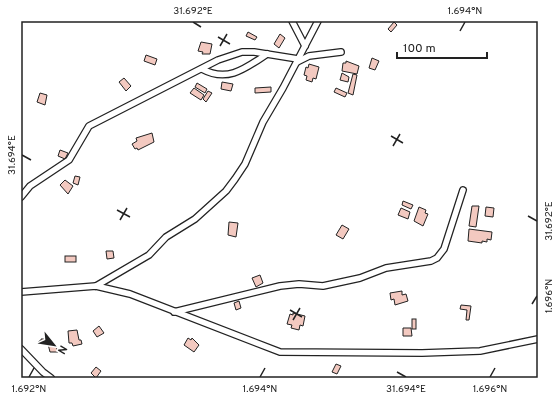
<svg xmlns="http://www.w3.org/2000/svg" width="559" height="399" font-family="Overpass,sans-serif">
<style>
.building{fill:#f3c9c0;stroke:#222}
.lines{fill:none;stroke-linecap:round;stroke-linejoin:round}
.minor-casing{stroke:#222;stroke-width:8}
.minor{stroke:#fff;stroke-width:5.5}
.ticks{fill:none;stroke:#222;stroke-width:1.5}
.neatline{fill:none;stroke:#222;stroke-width:1.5}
.ticks-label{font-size:10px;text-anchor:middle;fill:#222}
</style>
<rect width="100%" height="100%" fill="#fff"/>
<!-- building -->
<g class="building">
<polygon points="394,22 397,25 391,32 388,29"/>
<polygon points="248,32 257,37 255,40 246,36"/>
<polygon points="280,34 285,38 279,48 274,44"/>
<polygon points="201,42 212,44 210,54 202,54 203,52 198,51"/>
<polygon points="146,55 157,59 155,65 144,61"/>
<polygon points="372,58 379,61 375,70 369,68"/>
<polygon points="346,61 359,66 357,74 342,71 343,63 346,63"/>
<polygon points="309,64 319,67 316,79 313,78 312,82 306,80 307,76 304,75 306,67 308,68"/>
<polygon points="342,73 349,77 348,82 340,80"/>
<polygon points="353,74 357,75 353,95 348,93"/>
<polygon points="124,78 131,86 126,91 119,82"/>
<polygon points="222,82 233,84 231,91 221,89"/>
<polygon points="197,83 207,89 205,93 195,87"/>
<polygon points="271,87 271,92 255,93 255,88"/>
<polygon points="194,88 204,95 201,100 190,93"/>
<polygon points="336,88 347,93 345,97 334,92"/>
<polygon points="208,91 212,93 206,102 203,99"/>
<polygon points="40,93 47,95 45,105 37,102"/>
<polygon points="152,133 154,142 138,150 137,148 135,149 132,144 137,141 136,138"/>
<polygon points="60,150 68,153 65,159 58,156"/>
<polygon points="75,176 80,177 78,185 73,183"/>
<polygon points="65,180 73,186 68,194 60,185"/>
<polygon points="403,201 413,205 411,209 402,205"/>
<polygon points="472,206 479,206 476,227 469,226"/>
<polygon points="419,207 426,210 425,213 428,214 423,226 414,221"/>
<polygon points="486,207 494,208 493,217 485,216"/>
<polygon points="401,208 410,212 408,219 398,215"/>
<polygon points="229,222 238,223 236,237 228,235"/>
<polygon points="342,225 349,229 343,239 336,235"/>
<polygon points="469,229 492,232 491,240 487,239 487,242 482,241 482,243 468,241"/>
<polygon points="106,251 113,251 114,258 107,259"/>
<rect x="65" y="256" width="11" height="6"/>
<polygon points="260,275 263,283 256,287 252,278"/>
<polygon points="402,291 402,295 406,294 408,301 395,305 394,299 391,300 390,293"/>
<polygon points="239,301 241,308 236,310 234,303"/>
<polygon points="461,305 471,306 469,320 466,320 467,310 460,309"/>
<polygon points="293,313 305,316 303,326 300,325 299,330 291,328 292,325 287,324 290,314 293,315"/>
<rect x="412" y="319" width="4" height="10"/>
<polygon points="99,326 104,333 97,337 93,331"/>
<polygon points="403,328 411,328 412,336 403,336"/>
<polygon points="77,330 79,340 81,340 82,344 73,346 72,343 69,343 68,331"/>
<polygon points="188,338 191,340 192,338 199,345 194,352 184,345"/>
<polygon points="41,339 47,339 47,344 39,344 39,341 41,341"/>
<polygon points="55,343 58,352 50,352 48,344"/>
<polygon points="336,364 341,366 337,374 332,372"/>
<polygon points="96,367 101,371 96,378 91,373"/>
</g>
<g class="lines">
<defs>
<g id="minor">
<polyline points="292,21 305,46"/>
<polyline points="297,62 309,56 341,52"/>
<path d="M202,69C228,83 246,68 267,54"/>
<polyline points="21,197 30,186 69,160 89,126 218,60 242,52 254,52 298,59"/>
<polyline points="96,286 149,255 166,237 195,219 226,191 235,179 245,164 263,122 283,88 318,21"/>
<polyline points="21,292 96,286 130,294 280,352 422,353 480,351 538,339"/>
<polyline points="174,312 280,286 299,284 323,286 360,278 386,268 431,261 437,258 444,249 463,190"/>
<polyline points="21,349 43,372 51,378"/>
</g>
</defs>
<!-- minor casing -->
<use href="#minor" class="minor-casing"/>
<!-- minor -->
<use href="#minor" class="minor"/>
</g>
<!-- ticks -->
<path class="ticks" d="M193,22L201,27M460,31L465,22M218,37L230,44M220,46L227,34M391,136L403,143M393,146L400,134M22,155L31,160M117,210L130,217M528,216L537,221M120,220L127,208M532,304L537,296M290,310L302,317M293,320L300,308M397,372L406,377M29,377L34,368M260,377L265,368M490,377L495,368"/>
<!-- border -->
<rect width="559" height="399" fill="none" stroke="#ffffff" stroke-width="44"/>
<!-- north arrow -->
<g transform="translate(54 345) rotate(120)" stroke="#ffffff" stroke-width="3" paint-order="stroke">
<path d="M0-3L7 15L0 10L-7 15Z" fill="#222222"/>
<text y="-6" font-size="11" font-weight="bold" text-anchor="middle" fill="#222222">N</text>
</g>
<!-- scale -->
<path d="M397 52v6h90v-6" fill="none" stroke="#222222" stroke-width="2"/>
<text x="403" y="52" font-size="12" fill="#222222" stroke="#ffffff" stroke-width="3" paint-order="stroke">100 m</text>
<rect x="22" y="22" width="515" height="355" class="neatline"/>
<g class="ticks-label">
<text x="193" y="14">31.692°E</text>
<text x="465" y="14">1.694°N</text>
<text transform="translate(11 155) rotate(-90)" y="4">31.694°E</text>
<text transform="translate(548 221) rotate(-90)" y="4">31.692°E</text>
<text transform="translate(548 296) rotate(-90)" y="4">1.696°N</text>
<text x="29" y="392">1.692°N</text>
<text x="260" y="392">1.694°N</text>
<text x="406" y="392">31.694°E</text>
<text x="490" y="392">1.696°N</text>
</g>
</svg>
